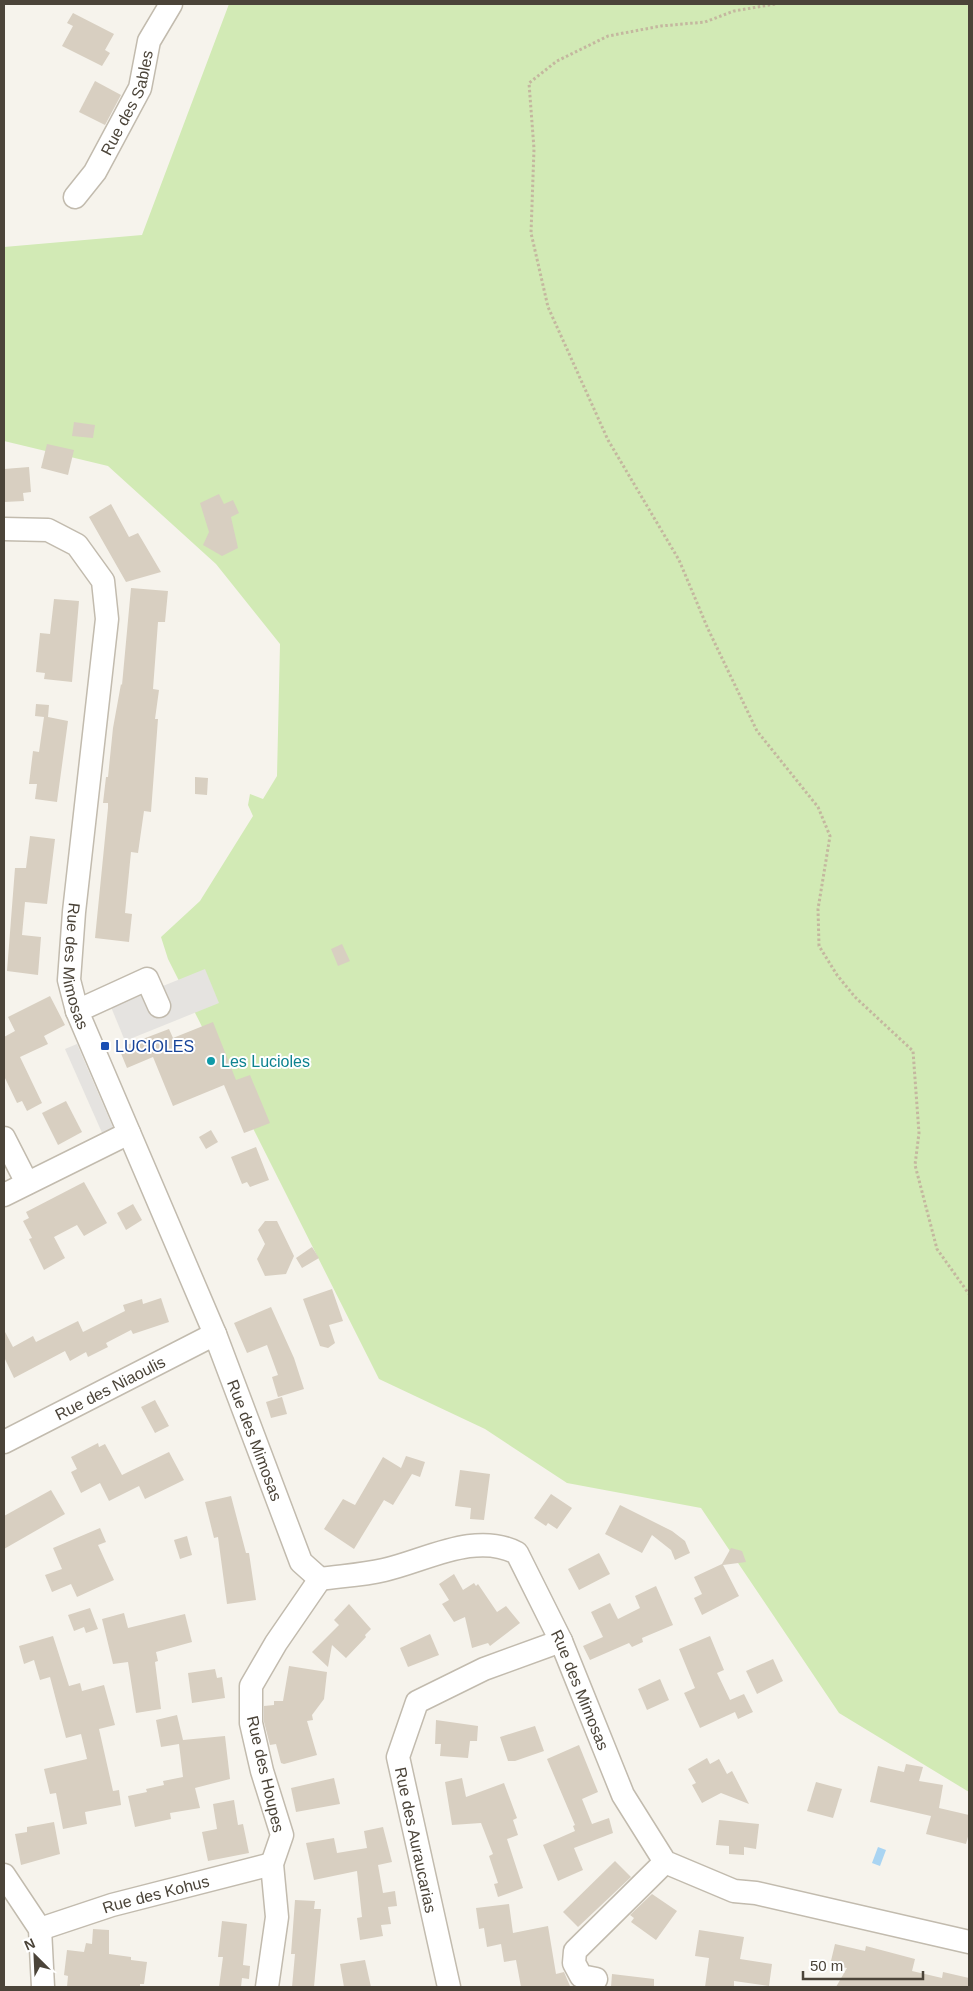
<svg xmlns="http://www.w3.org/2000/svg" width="973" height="1991" font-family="Arial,sans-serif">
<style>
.green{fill:#d2eab5}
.parking{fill:#e5e3e0}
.water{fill:#a9d4f2}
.building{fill:#d8cfc1}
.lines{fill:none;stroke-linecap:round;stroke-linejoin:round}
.minor-casing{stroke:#c2bbae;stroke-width:25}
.path{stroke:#c4b79f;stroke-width:3;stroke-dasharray:2.5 2.5;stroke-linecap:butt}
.minor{stroke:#fff;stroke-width:22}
.transit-dot{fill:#1a4fb4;stroke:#fff;stroke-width:2}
.culture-dot{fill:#0f9aa8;stroke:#fff;stroke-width:2}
.labels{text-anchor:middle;stroke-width:4;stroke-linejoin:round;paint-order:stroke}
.street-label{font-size:16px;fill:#4b4439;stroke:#fff}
.transit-label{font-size:16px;fill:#164399;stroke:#fff;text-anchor:start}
.culture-label{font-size:16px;fill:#0d838f;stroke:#fff;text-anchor:start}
</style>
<rect width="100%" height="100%" fill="#f6f3ec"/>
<!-- green -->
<polygon class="green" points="229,4 969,4 969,1792 839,1713 701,1508 567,1483 485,1429 379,1379 168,959 161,937 200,901 253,816 248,805 250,794 263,799 277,776 280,644 216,564 108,466 4,441 4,247 142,235"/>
<!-- parking -->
<g class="parking">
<polygon points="205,969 219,1003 125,1041 111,1007"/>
<polygon points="77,1044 114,1130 103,1135 65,1049"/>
</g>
<!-- water -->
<polygon class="water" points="878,1847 886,1850 880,1866 872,1863"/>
<!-- building -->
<g class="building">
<polygon points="73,13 114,34 105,50 110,53 102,66 62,46 73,26 67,23"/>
<polygon points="95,81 121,95 105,125 79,112"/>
<polygon points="74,422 95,425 93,438 72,436"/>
<polygon points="47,444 74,450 68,475 41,468"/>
<polygon points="29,467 31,492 23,493 24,501 4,502 4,469"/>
<polygon points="219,494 224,504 233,500 239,513 231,517 238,548 222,556 203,545 209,532 200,503"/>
<polygon points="111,504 129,537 138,533 161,572 126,582 89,517"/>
<polygon points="131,588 168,591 165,622 158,622 153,689 159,690 155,719 158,719 151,812 144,811 138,853 131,852 125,913 132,914 129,942 95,938 108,808 108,803 103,803 106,777 108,777 113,728 121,684 122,685"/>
<polygon points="54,599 79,601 72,682 44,679 45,673 36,672 40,633 50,634"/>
<polygon points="36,704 49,705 48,717 68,721 57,802 35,799 37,784 29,784 33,751 39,752 44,717 35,716"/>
<polygon points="195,777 208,778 207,795 195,794"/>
<polygon points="30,836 55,839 47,904 25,902 22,935 41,937 38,975 7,971 15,868 26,868"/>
<polygon points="342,944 350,961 338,966 331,949"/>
<polygon points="50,996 65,1025 44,1036 48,1044 20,1057 42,1103 27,1111 22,1101 17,1103 4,1076 4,1037 15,1031 8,1017"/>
<polygon points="213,1022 236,1080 250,1075 270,1123 244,1133 224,1085 173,1106 153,1057 127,1068 120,1051 128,1047 127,1045 169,1029 173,1038"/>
<polygon points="66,1101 82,1132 58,1145 42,1113"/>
<polygon points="211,1130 218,1142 206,1149 199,1137"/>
<polygon points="256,1147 269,1180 250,1187 247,1182 242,1184 231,1157"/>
<polygon points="84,1182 107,1223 84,1236 77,1225 54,1237 65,1258 44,1270 29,1239 32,1238 23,1221 29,1218 26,1212"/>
<polygon points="133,1204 142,1220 126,1230 117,1213"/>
<polygon points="265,1221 277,1221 294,1256 286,1274 265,1276 257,1259 265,1244 258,1230"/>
<polygon points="312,1247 319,1258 302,1268 296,1258"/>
<polygon points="332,1289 343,1321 329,1325 335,1343 328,1348 320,1346 303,1299"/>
<polygon points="161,1298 169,1322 133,1334 131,1330 106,1343 108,1347 88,1357 86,1352 70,1361 65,1351 14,1378 4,1357 4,1330 13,1347 33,1336 36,1342 78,1321 83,1332 125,1311 123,1305 142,1299 143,1304"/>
<polygon points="271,1307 294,1358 304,1389 278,1397 272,1377 278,1375 267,1345 247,1353 234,1323"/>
<polygon points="282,1397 287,1414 271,1418 266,1402"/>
<polygon points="155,1400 169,1426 155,1433 141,1407"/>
<polygon points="98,1443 99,1447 105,1444 122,1475 169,1452 184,1480 145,1499 139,1486 109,1501 100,1483 81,1493 71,1472 77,1469 71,1457"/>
<polygon points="406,1456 425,1462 420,1477 412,1474 393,1505 384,1500 354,1549 324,1529 343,1499 355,1505 383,1457 401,1468"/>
<polygon points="460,1470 490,1474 484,1520 470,1519 471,1508 455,1506"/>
<polygon points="51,1490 65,1514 4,1549 4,1516"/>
<polygon points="551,1494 572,1508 557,1529 548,1523 546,1526 534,1518"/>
<polygon points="231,1496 246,1553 249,1553 256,1600 227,1604 218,1537 214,1538 205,1502"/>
<polygon points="620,1505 672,1531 685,1541 690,1553 675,1560 671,1550 652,1535 642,1553 605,1534"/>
<polygon points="100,1528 106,1542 98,1545 114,1580 77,1597 71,1584 52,1592 45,1575 62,1569 53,1548"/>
<polygon points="187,1536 192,1555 180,1559 174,1540"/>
<polygon points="731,1548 742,1551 746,1562 723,1565 739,1596 702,1615 694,1598 702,1594 694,1577 722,1564"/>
<polygon points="599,1553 610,1574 579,1590 568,1569"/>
<polygon points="454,1574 463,1590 474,1583 476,1586 478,1584 497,1612 506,1606 520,1623 490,1646 488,1643 472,1648 465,1617 454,1622 442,1604 449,1600 439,1584"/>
<polygon points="656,1586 673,1625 642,1638 643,1642 632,1647 629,1643 590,1660 583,1646 603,1637 591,1612 610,1603 618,1619 640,1608 635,1596"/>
<polygon points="349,1604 371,1629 365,1635 366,1637 346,1658 332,1645 328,1667 312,1652 339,1625 334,1620"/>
<polygon points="90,1608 98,1629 86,1633 84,1627 74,1631 68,1615"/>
<polygon points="124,1613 128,1628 185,1614 192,1642 156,1652 158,1661 155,1662 161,1709 136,1713 128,1662 113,1664 102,1619"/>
<polygon points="430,1634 439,1655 408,1667 400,1648"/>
<polygon points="53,1636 69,1686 80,1683 82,1691 104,1685 115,1725 99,1729 113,1791 119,1790 121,1805 85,1812 87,1824 63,1829 56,1793 50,1794 44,1769 87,1759 81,1734 66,1738 50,1677 40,1680 34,1660 24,1664 19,1646"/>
<polygon points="710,1636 724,1670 717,1673 730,1700 744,1694 753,1712 738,1719 735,1712 700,1728 684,1693 695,1688 679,1649"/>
<polygon points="773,1659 783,1681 757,1694 746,1671"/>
<polygon points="289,1666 327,1672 324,1699 312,1715 313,1720 307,1721 317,1755 284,1764 281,1763 276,1744 270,1745 264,1722 264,1706 274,1705 274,1701 283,1701"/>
<polygon points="215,1669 217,1678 222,1677 225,1698 192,1703 188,1673"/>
<polygon points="660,1679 669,1700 647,1710 638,1689"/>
<polygon points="177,1715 183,1740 225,1736 230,1779 195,1788 200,1808 170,1813 171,1819 135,1827 128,1796 147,1792 146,1789 164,1785 163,1781 183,1777 179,1744 161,1747 156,1720"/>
<polygon points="436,1720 478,1726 477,1741 470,1741 468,1758 440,1756 441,1744 435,1744"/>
<polygon points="535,1726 544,1751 515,1761 508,1761 500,1737"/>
<polygon points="579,1745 598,1792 582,1799 592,1824 609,1818 613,1833 574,1848 583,1870 558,1881 543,1845 575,1831 573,1826 575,1825 547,1759"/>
<polygon points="707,1758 710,1764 719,1759 727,1774 732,1771 749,1804 721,1793 702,1803 692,1785 696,1783 688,1769"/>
<polygon points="906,1764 923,1767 919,1781 943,1785 939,1808 969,1815 969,1833 966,1844 926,1834 931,1816 870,1802 878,1766 904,1772"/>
<polygon points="334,1778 340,1804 296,1812 291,1788"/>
<polygon points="462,1778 466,1797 504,1783 517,1818 513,1820 518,1835 507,1839 523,1888 498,1897 494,1884 498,1883 489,1856 493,1854 481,1823 452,1825 445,1782"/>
<polygon points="816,1782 842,1789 833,1818 807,1811"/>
<polygon points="234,1800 238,1825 243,1824 249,1853 208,1861 202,1832 217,1829 213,1804"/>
<polygon points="719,1820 759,1824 756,1849 744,1847 744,1855 729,1854 729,1846 716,1845"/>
<polygon points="54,1822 60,1854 21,1865 15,1834 27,1832 27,1827"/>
<polygon points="383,1827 392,1862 378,1865 383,1893 395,1891 397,1906 388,1907 391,1924 381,1925 383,1936 360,1940 357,1918 362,1917 357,1871 314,1880 306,1843 334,1838 337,1853 367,1848 364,1831"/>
<polygon points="615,1861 631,1877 578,1927 563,1912"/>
<polygon points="652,1894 677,1911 656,1940 631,1922 634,1918 630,1915"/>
<polygon points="295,1900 315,1901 314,1909 321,1909 314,1987 292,1987 295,1954 291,1954"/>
<polygon points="509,1904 513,1933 548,1926 556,1974 564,1972 570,1986 521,1987 516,1960 504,1962 501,1944 487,1947 484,1928 479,1929 476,1908"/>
<polygon points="222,1921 247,1924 243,1965 250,1966 249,1979 242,1978 241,1987 219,1987 223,1957 218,1957"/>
<polygon points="93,1929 109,1930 109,1954 131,1957 131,1960 147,1962 144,1984 140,1984 140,1987 67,1987 68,1976 64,1975 67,1950 84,1952 86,1943 92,1944"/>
<polygon points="699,1930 744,1937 740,1959 772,1964 769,1986 734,1981 734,1987 705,1987 709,1958 695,1956"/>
<polygon points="835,1944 865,1951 866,1946 915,1959 912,1971 942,1978 943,1972 969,1978 969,1987 836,1987 847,1968 830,1965"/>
<polygon points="365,1960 371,1987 344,1987 340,1964"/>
<polygon points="612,1974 654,1979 654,1987 611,1987"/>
</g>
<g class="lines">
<defs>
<g id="minor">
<path id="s1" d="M75,197L95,172L140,88L149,41L171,4"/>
<path id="s2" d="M4,529L48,530L77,545L103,581L107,619L74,912L69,980L77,1011L215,1334L301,1562L320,1579C341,1576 363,1575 384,1570C425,1561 475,1531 517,1553L561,1641L623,1795L665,1862L734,1891L756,1893L969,1942"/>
<polyline points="77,1011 147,979 159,1006"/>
<polyline points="4,1138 27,1183"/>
<polyline points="4,1195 129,1133"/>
<path id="s3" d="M4,1442L215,1334"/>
<polyline points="4,1875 40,1929 43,1987"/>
<path id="s4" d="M40,1929L112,1905L272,1864"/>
<polyline points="596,1979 581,1976 574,1963 575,1951 665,1862"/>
<polyline points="267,1987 277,1917 272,1864 282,1835 262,1771 251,1723 251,1686 276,1643 320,1579"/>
<polyline points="449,1987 398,1757 417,1702 484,1669 561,1641"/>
</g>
</defs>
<!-- minor casing -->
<use href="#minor" class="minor-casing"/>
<!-- path -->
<polyline class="path" points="775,4 734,11 705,22 661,26 608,36 557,61 529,83 534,149 531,233 548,307 608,440 679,560 708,629 757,731 818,807 830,836 818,909 819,946 837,975 855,997 913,1051 919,1133 915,1165 937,1249 969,1294"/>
<!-- minor -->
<use href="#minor" class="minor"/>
</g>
<!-- markers -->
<rect class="transit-dot" x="100" y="1041" width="10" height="10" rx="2.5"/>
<circle class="culture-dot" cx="211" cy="1061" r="5"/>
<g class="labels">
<!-- street labels -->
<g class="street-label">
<text dy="6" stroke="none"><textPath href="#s1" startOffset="109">Rue des Sables</textPath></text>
<text dy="6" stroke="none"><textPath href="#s2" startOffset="509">Rue des Mimosas</textPath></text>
<text dy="6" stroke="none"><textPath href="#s3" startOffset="119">Rue des Niaoulis</textPath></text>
<text dy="6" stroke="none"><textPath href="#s2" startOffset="1019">Rue des Mimosas</textPath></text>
<text dy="6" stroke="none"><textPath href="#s2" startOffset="1528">Rue des Mimosas</textPath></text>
<text transform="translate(266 1774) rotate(77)" y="6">Rue des Houpes</text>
<text transform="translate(416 1840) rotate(78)" y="6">Rue des Auraucarias</text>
<text dy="6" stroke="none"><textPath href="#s4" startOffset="121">Rue des Kohus</textPath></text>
</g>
<!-- transit labels -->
<g class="transit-label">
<text x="115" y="1052">LUCIOLES</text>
</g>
<!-- culture labels -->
<g class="culture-label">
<text x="221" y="1067">Les Lucioles</text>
</g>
</g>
<!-- border -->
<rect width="973" height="1991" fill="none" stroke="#4b4439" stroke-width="10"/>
<!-- north arrow -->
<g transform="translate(35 1956) rotate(336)" stroke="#ffffff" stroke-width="4" paint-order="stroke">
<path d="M0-4L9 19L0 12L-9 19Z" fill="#4b4439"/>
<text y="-8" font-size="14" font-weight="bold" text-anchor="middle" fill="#4b4439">N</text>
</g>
<!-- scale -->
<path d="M803 1971v8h120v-8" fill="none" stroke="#4b4439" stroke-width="2.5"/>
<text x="810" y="1971" font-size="15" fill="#4b4439" stroke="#ffffff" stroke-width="4" paint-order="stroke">50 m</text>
</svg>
